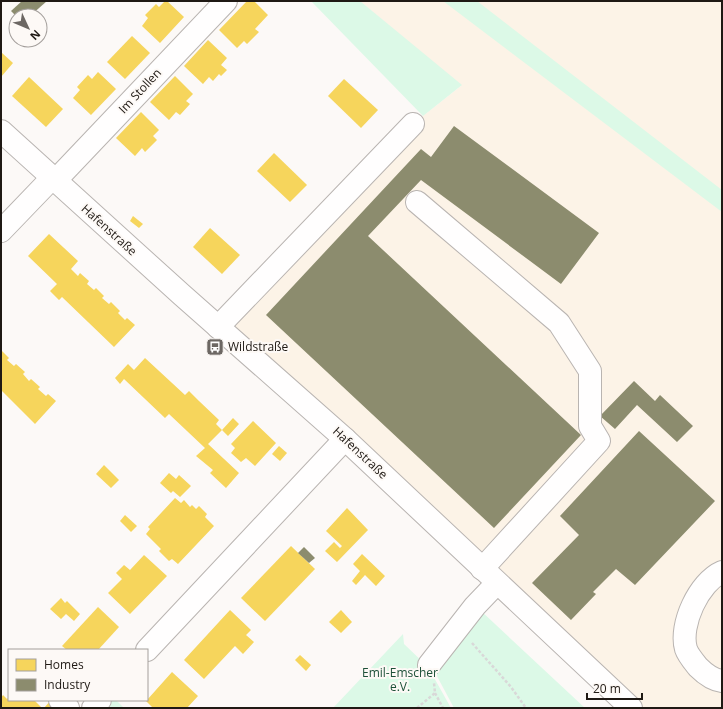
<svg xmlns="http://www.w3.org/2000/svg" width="723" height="709" font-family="'Open Sans',sans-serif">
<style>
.industrial{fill:#fcf3e7}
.green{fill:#dcf9e7}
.homes{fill:#f6d55c}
.industry{fill:#8c8c6e}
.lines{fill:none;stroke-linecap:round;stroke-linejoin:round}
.minor-casing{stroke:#b9b4b1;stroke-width:24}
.path{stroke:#d9d8d8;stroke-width:2.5;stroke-dasharray:3 2;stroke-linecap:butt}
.minor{stroke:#fffefe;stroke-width:22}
.labels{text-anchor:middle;stroke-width:4;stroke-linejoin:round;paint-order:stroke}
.street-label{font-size:12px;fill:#1f1914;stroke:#fdf9f6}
.poi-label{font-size:12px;fill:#1f1914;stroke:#fdf9f6;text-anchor:start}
.park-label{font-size:12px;fill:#1d5038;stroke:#fdf9f6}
</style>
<rect width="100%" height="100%" fill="#fcf9f7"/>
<!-- industrial -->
<polygon class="industrial" points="360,1 722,1 722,708 636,708 221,325 416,126 423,116 461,86"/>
<!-- green -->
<g class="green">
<polygon points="311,1 360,1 462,85 423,116"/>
<polygon points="443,1 477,1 722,190 722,212"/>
<polygon points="480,610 585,708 454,708 431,665"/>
<polygon points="403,634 404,644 428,667 451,708 333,708"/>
<polygon points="104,700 116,700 124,708 96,708"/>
</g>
<!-- homes -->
<g class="homes">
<polygon points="165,1 167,1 184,17 160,43 142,26 148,18 145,15 156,4 159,7"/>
<polygon points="247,1 254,1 268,15 255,29 259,32 247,44 244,41 237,48 219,30"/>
<polygon points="132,36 150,53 125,79 107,62"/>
<polygon points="208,40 227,58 221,65 227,70 221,76 219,74 213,81 209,77 203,84 184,66"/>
<polygon points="1,52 13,63 1,77"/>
<polygon points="98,72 116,89 91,115 73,98 80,90 77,87 88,75 92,79"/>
<polygon points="175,76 193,94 186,101 190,104 180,115 176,112 169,120 150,102"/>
<polygon points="29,77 63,109 46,127 12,96"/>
<polygon points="344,79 378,110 361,128 328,96"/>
<polygon points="141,112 159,130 153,136 157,140 145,152 142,148 135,156 116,138"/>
<polygon points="274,153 307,185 290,202 257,171"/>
<polygon points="133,216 143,224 139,228 130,221"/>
<polygon points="210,228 240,255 222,274 193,247"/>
<polygon points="49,234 78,261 71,269 78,276 80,273 89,281 87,284 94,290 96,288 104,296 102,298 109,304 111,302 120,311 118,313 125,320 127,318 135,325 114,347 62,297 59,300 50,291 57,284 28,256"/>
<polygon points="1,350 9,358 7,360 14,366 16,364 25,372 23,374 29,381 31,379 40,387 38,389 46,396 48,394 56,401 35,424 1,390"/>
<polygon points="145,358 185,395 189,391 199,401 219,420 216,424 222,430 233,418 239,424 228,436 222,430 208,444 239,473 226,488 210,473 213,470 196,456 205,448 169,414 165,418 124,379 120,384 115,378 128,364 134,370"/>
<polygon points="253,421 276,443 255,466 246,458 241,462 231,453 235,448 231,444"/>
<polygon points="279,446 287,453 280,461 272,454"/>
<polygon points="104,465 119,480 111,488 96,474"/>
<polygon points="169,473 176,479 179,475 191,486 180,497 173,491 171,493 160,483"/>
<polygon points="175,498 181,503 184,500 190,507 192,505 196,509 199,506 207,514 205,517 214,526 178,564 172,559 169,561 159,551 161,549 146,534 150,529 148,527"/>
<polygon points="347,508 368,530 337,562 325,551 334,542 340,548 342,546 326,531"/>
<polygon points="125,515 137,526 131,532 120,521"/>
<polygon points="291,546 315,569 265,621 241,598"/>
<polygon points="362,554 385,576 376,586 365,575 356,585 352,581 360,571 353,564"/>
<polygon points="144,555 167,576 130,614 108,593 122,579 116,573 124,565 130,570"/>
<polygon points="61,598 65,603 67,601 80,614 74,621 66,614 61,619 50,609"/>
<polygon points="98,607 119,627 98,650 67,650 62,646"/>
<polygon points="230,610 251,630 246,635 254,642 243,654 235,646 204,679 184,660"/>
<polygon points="341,610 352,622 341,633 329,622"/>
<polygon points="300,655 311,665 306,671 295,660"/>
<polygon points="172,672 198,696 187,708 153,708 145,700 147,700"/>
<polygon points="3,695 7,699 9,697 9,700 34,700 42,708 1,708 1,698"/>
<polygon points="51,700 59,708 44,708"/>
</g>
<!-- industry -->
<g class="industry">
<polygon points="22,1 47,1 30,16 16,16 11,11"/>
<polygon points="454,126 599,233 561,284 421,180 368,236 581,435 494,528 266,315 421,149 431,157"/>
<polygon points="634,381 655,401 660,395 693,426 677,442 637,405 615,429 600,416"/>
<polygon points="639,431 715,501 635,585 616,569 593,592 596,594 571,620 532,583 579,535 560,516"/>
<polygon points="304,547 315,558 309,563 298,553"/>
</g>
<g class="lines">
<defs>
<g id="minor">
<polyline points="1,131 182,295 345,439 631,708"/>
<polyline points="55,181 226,1"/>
<polyline points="417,202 559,323 590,371 590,426 599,441 482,569"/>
<polyline points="1,231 52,178"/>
<polyline points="218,327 413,124"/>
<path d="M722,572C699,582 679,625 686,649C688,655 694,662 698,667C705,674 713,680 722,681"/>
<polyline points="147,650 345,439"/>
<polyline points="429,665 475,606 497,583"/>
<polyline points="60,700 68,708"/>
<polyline points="93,708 100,700"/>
</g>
</defs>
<!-- minor casing -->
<use href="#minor" class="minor-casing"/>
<!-- path -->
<g class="path">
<polyline points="472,643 511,687 526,708"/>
<polyline points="435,693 443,708"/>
<polyline points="417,708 435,693 434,683"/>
</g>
<!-- minor -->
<use href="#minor" class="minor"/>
</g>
<!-- icons -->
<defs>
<symbol id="bus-square" viewBox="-11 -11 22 22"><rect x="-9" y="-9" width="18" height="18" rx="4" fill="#6c6763" stroke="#fdf9f6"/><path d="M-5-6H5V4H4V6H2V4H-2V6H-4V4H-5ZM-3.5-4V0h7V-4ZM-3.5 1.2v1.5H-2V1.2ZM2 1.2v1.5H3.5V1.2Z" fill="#fff"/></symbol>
</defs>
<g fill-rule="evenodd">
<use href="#bus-square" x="205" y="337" width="20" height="20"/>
</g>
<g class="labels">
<!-- street labels -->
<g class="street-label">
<text transform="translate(140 91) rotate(-47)" y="4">Im Stollen</text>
<text transform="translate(109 230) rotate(42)" y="4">Hafenstraße</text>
<text transform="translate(360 453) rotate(43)" y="4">Hafenstraße</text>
</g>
<!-- poi labels -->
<g class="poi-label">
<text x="228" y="351">Wildstraße</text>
</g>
<!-- park labels -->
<g class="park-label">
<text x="400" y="677">Emil-Emscher<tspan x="400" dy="14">e.V.</tspan></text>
</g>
</g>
<!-- border -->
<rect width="723" height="709" fill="none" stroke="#1f1914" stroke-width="4"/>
<!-- legend -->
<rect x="8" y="649" width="140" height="52" fill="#fdf9f6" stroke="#a49f9c"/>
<rect x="16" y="659" width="20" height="12" fill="#f6d55c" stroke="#a49f9c"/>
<text x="44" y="669" font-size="12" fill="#1f1914">Homes</text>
<rect x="16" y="679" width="20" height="12" fill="#8c8c6e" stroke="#a49f9c"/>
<text x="44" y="689" font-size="12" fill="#1f1914">Industry</text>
<!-- north arrow -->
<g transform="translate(28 28) rotate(134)"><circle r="19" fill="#fdf9f6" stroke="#a49f9c"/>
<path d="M0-3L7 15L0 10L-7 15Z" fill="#6c6763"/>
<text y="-6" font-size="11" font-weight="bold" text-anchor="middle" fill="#1f1914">N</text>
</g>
<!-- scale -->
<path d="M587 693v6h55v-6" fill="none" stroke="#1f1914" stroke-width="2"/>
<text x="593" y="693" font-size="12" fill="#1f1914" stroke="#fdf9f6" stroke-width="3" paint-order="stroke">20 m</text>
</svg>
